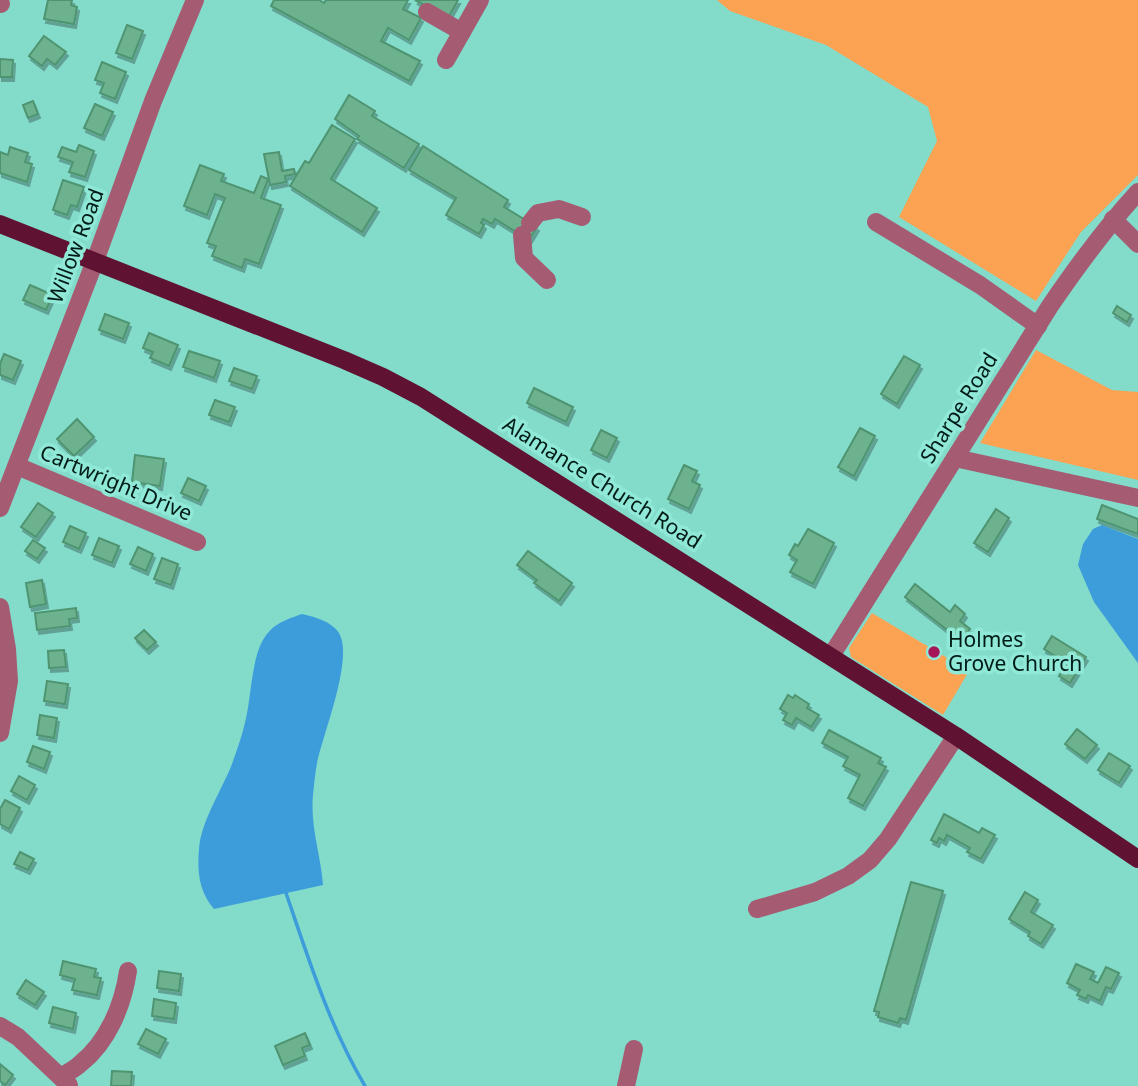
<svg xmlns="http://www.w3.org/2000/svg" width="1138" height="1086" font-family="'Noto Sans',sans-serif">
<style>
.green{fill:#fca353}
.water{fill:#3c9dda}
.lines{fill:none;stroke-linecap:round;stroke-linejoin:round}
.stream{stroke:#3c9dda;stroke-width:3.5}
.building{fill:#6cb28e;stroke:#4f9471;stroke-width:2;filter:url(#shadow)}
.minor{stroke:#a55c73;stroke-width:18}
.major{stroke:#5f1232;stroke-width:18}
.poi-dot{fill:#a51658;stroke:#90e8d7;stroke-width:2.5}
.labels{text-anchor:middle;stroke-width:7;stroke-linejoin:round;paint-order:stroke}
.street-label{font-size:21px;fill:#001b16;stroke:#90e8d7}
.poi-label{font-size:21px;fill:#001b16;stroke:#90e8d7;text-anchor:start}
</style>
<defs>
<filter id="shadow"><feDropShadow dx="2" dy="4" stdDeviation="0" flood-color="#0004"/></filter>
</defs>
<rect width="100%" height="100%" fill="#83dbca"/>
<!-- green -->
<g class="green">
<polygon points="717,0 1138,0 1138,175 1081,232 1036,301 899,217 937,141 928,107 826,45 730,11"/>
<polygon points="1036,350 1112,390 1138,392 1138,480 980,443"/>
<polygon points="872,613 969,671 943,715 851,657 849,648"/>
</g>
<!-- water -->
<g class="water">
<polygon points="1102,525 1138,539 1138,663 1094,602 1078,565 1083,544 1093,529"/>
<path d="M302,614C315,617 331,621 339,633C354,658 323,734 317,763C315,774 314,785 313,795C310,827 321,855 323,885L214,909C199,892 197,871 199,849C201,821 222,790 232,764C237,750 243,733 246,718C251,697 252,658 263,640C272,624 285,620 302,614Z"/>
</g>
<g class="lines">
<!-- stream -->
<path class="stream" d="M287,889L286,893C309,960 329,1025 365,1086"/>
</g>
<!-- building -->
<g class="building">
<polygon points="48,0 72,0 71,5 77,7 74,24 44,19"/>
<polygon points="274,0 319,0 324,3 326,0 408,0 403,9 421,18 409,40 388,28 381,41 420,61 409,81 271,6"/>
<polygon points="415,0 458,0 448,18"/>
<polygon points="127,25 143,31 132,59 116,53"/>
<polygon points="44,36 66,52 55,65 47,59 42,66 29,56"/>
<polygon points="0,59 13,60 12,77 0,77"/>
<polygon points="102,62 126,72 115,99 100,93 104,83 95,80"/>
<polygon points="349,95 375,111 372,116 419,144 404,168 357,139 359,136 335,119"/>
<polygon points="33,101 38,114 28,118 23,105"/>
<polygon points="95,104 113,112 102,136 84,128"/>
<polygon points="332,125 355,139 331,179 377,208 362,232 290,186 305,161 309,163"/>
<polygon points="79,145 94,151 85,177 69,172 73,162 58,157 62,147 76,152"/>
<polygon points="423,146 508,200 504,207 537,227 529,240 495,219 492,224 483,219 481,223 484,225 479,234 446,215 456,198 409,170"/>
<polygon points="10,147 28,153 25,162 32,164 27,182 0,173 0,152 8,155"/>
<polygon points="279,152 282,171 294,169 295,174 285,176 286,182 270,185 264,154"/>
<polygon points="200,165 224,174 221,181 254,193 261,176 268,179 261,198 281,205 259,264 245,259 242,268 212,256 216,246 207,243 225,198 215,194 207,215 184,206"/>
<polygon points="63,180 84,187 77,207 71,205 67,215 53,210"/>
<polygon points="30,285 53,295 46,310 23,300"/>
<polygon points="1117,306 1131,315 1127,322 1113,313"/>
<polygon points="105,314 129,323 123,339 99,330"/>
<polygon points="149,333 178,345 169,366 150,358 153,352 143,348"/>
<polygon points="189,351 220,361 214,378 183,367"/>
<polygon points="4,354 21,361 13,380 0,375 0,364"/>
<polygon points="904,356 920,365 897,404 881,394"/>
<polygon points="234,368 257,376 252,389 229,381"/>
<polygon points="534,388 573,407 566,422 527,403"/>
<polygon points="215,400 235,407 229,422 209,415"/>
<polygon points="77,419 94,437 74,456 57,439"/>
<polygon points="860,428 875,436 854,476 838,467"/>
<polygon points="601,430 617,438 607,458 591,450"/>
<polygon points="135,455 164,459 160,486 132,482"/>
<polygon points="684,465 697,471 692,481 700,485 689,509 668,499"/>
<polygon points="188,478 206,486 199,501 181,493"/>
<polygon points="38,503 53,513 36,537 21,527"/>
<polygon points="1102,505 1138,519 1138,534 1097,519"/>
<polygon points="996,509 1009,518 988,552 974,543"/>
<polygon points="70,526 86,533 79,549 63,542"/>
<polygon points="808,529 834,543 813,584 790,572 797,560 789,555 795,544 798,546"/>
<polygon points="99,538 119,546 112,563 92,555"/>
<polygon points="33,540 45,548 37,559 25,551"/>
<polygon points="138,547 153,554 146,571 130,564"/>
<polygon points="528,551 572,583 559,601 534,583 537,580 517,565"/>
<polygon points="162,558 178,564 171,585 154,579"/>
<polygon points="42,580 46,604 30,607 26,583"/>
<polygon points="915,584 950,612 955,605 965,614 960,621 970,629 961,641 905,597"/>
<polygon points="76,608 77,618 69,619 70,626 37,630 35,613"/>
<polygon points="144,630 156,642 147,650 135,638"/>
<polygon points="1052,636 1086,657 1070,683 1059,676 1067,664 1044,649"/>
<polygon points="64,650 66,667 49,668 48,651"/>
<polygon points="47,681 68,684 65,704 44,701"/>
<polygon points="788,695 793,698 795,695 809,704 807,708 819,715 811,727 796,718 792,725 783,720 787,713 780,709"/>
<polygon points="40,715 57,718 54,738 37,735"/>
<polygon points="1077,729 1097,745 1085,759 1065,744"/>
<polygon points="829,730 881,758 878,763 886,767 863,806 848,798 860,775 843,766 848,757 822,743"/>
<polygon points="33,746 50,752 44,769 27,762"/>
<polygon points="1109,753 1130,766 1119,783 1098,770"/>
<polygon points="19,776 35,785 27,800 11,791"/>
<polygon points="5,800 20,808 9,829 0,824 0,809"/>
<polygon points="944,814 979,833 982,828 995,835 981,859 967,852 970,848 947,835 944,841 939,838 937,843 931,840"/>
<polygon points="20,852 34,859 28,870 14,864"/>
<polygon points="911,882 943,891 906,1020 900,1018 898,1023 878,1017 879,1012 874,1011"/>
<polygon points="1025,892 1038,900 1031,912 1053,925 1041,944 1028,936 1030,932 1009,919"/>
<polygon points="63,961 96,969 94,977 101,978 97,995 72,990 75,979 60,975"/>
<polygon points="1076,964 1094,972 1090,979 1098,983 1106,967 1119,973 1111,989 1106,987 1100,1001 1088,995 1086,999 1077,995 1080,990 1067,983"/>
<polygon points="159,971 181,974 179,991 157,988"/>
<polygon points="26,980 44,992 35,1005 17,994"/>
<polygon points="154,999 176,1003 174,1019 152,1016"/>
<polygon points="53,1007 76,1013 73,1029 49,1023"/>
<polygon points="146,1029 166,1039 158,1054 138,1044"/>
<polygon points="305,1033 310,1045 302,1048 305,1056 283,1065 275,1046"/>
<polygon points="0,1064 13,1075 5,1085 0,1081"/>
<polygon points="112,1071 132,1072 131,1086 111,1086"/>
</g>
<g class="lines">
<!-- minor -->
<g class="minor">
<polyline points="0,3 1,4"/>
<polyline points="427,12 462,32"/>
<polyline points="446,60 480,0"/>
<polyline points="1113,219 1138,244"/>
<polyline points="876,222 980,285 1038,326"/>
<polyline points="530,223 538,213 559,209 582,217"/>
<polyline points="522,235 524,258 547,280"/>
<polyline points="955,458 1138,498"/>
<polyline points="17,466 197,542"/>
<polyline points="0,508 95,261 153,101 195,0"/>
<polyline points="0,607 7,649 9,681 0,733"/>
<path d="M831,656L1050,306C1078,265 1104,229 1138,192"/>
<polyline points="757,909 815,892 848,876 870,860 888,839 956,736"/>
<polyline points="0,1026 18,1037 69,1085"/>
<path d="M61,1077C68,1072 75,1069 80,1064C108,1042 123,1005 128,971"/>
<polyline points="626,1086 634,1049"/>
</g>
<!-- major -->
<polyline class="major" points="0,224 344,360 383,377 421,397 956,736 1138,859"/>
</g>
<!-- markers -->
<circle class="poi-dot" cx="934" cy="652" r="7"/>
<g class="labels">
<!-- street labels -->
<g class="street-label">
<text transform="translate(76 246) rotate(-69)" y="7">Willow Road</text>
<text transform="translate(959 408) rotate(-58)" y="7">Sharpe Road</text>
<text transform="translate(116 483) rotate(23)" y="7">Cartwright Drive</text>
<text transform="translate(602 483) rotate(32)" y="7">Alamance Church Road</text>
</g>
<!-- poi labels -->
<g class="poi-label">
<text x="948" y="647">Holmes<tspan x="948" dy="24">Grove Church</tspan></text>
</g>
</g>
</svg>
